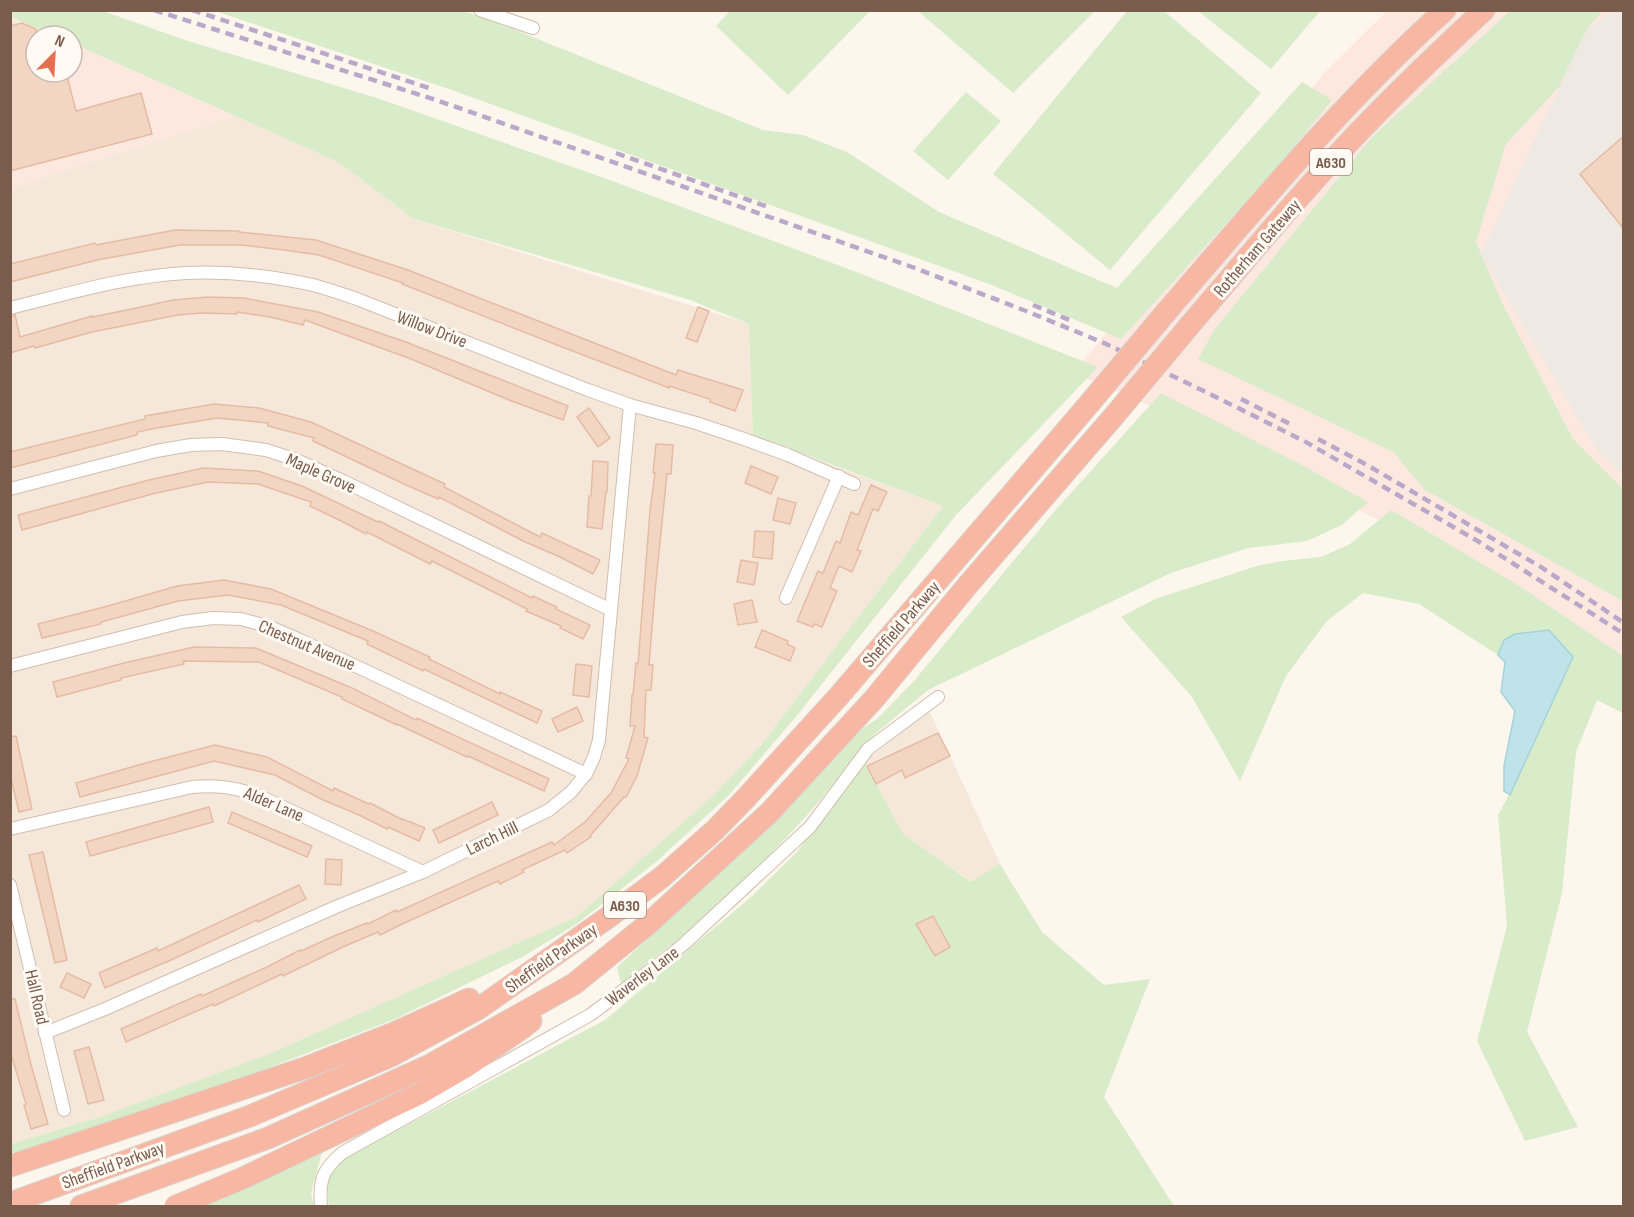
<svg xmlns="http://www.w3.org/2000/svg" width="1634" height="1217" font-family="'Sofia Sans Condensed',sans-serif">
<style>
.residential{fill:#f5e8da}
.commercial{fill:#fde8e0}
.industrial{fill:#efe9e4}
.green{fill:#d8ecc9}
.water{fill:#bfe3e8;stroke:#a5d3da;stroke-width:1.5}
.building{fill:#f3d5c3;stroke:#e6bba3;stroke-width:1.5}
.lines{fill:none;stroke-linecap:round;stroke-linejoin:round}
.street-casing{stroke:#d1beb0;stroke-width:14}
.highway-casing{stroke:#dad1cd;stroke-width:23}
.street{stroke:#fff;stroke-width:12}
.highway{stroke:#f7b7a3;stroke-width:21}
.rail{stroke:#b9a8c9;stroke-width:4.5;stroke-dasharray:9 6;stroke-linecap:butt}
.highway-bridge-casing{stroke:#dad1cd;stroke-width:23;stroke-linecap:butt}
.highway-bridge{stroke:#f7b7a3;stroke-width:21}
.labels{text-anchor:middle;stroke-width:6;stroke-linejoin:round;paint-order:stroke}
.shield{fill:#fffaf3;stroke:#a28b7f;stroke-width:1.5}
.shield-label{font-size:16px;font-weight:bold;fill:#7a5c4d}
.street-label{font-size:18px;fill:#7a5c4d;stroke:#fffaf3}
</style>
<rect width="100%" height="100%" fill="#fdf6ec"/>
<!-- residential -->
<g class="residential">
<polygon points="235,116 338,162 414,219 750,324 753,436 943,506 761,745 712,797 576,917 269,1054 100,1117 11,1144 11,188"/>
<polygon points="929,710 1000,864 972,882 902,834 864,762"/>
</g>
<!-- commercial -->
<g class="commercial">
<polygon points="1387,11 1623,11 1623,670 1419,541 1177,417 1073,373 1327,70"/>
<polygon points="10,17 55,36 36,36 36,72 72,72 72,43 235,116 11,188"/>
</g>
<!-- industrial -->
<polygon class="industrial" points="1613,11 1623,11 1623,475 1596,449 1481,254 1586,30"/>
<!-- green -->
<g class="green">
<polygon points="459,10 483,17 763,130 803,135 847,152 939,212 1117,288 1302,82 1332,100 1275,170 1121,339 989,284 449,89 215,11"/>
<polygon points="10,11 103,11 185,40 377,98 607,179 859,273 1098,367 956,515 795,718 729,795 657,861 578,923 524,956 395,1019 209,1091 36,1147 11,1153 11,1144 100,1117 269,1054 576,917 712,797 761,745 943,506 753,435 749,324 690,300 414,219 338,162 72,43 72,36 55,36 11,17"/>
<polygon points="730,11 730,10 870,11 788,95 716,26"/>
<polygon points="918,11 1095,11 1013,93"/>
<polygon points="1127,11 1164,11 1261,93 1110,270 993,174"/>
<polygon points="1198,11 1320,11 1271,69"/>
<polygon points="1510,11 1603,11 1586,30 1559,87 1506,144 1476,242 1502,303 1573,439 1623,489 1623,601 1425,490 1393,452 1198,359 1214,330 1372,137"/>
<polygon points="966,92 1001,121 948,180 913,151"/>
<polygon points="1161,393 1300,464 1368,502 1342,525 1307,541 1248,548 1171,573 928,690 875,734 810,812 756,870 685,934 621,984 617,967 779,818 863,728 877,719 914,681 1053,513"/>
<polygon points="1391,510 1518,585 1623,656 1623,713 1597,700 1576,752 1562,893 1527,1032 1578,1127 1525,1141 1477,1041 1507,926 1498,815 1517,780 1573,657 1549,630 1504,640 1498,655 1419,604 1363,593 1326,622 1286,676 1240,781 1192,697 1121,617 1155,599 1260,565 1283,561 1321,557 1350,544"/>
<polygon points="864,762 903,834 971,882 1000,864 1042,932 1104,985 1150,979 1104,1097 1174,1206 329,1206 326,1181 343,1159 605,1020 750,898 797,852"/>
<polygon points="323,1148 311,1193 314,1206 189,1206"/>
</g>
<!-- water -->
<polygon class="water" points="1549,630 1573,657 1510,795 1504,791 1504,766 1515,711 1501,692 1505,662 1498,655 1504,640 1515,634"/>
<!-- building -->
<g class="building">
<polygon points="22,23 36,29 36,72 66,72 76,111 141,93 152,134 10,171 10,26"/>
<polygon points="1623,137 1623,228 1580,174"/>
<polygon points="175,230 239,231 239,232 316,240 408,270 676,375 678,370 743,390 735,411 710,402 710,399 669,386 669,388 557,345 402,284 403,283 319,255 284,250 242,245 180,245 97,260 10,282 10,264 95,243 96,245"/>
<polygon points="208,297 244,298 318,312 406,342 568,406 563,420 509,400 411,359 305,320 303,325 270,317 237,312 237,314 201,313 178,315 92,332 35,348 34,346 10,353 10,316 15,315 20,337 92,316 92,317 132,309 173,300"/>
<polygon points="698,307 709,311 697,342 686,338"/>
<polygon points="214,404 259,408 311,422 445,484 444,487 540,537 542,533 600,560 593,574 560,557 523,541 439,497 438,499 404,484 313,441 314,438 268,426 268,423 217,418 157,428 137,432 137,435 10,468 10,452 145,419 145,416"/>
<polygon points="589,408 610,438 598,447 577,417"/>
<polygon points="656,444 673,445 671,474 667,474 655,591 649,665 653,665 651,690 646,690 644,737 648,738 637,776 626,797 624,797 590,836 591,837 567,853 565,850 522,870 524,872 500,884 498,881 402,924 380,935 378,932 345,946 283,976 282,974 214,1006 213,1004 126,1042 121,1029 201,994 202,996 267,967 300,950 301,951 334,936 367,923 368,924 396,910 397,912 552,842 554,845 585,822 611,793 629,759 626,758 635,726 630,726 632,695 633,695 636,663 638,664 650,511 655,473 653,473"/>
<polygon points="593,461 608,462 607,492 606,492 602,529 587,527 589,496 591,496"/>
<polygon points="751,466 778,477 771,494 745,483"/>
<polygon points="203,468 258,471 302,486 378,522 379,521 532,598 533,596 557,607 556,609 590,625 583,639 560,628 561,626 526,611 527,609 432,561 430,564 367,532 366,534 341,521 310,506 311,502 258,484 208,482 152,494 22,530 18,515 149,480"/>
<polygon points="871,485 887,492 878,511 873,509 857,550 861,551 852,572 839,566 830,588 837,591 822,627 814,624 813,627 797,621 818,571 823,573 836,541 840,543 851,512 858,515"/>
<polygon points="778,498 796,503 790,524 773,520"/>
<polygon points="755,531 774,532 772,559 753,557"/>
<polygon points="741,560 758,563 754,585 737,582"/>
<polygon points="224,580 271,589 373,631 430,657 429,659 500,694 500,692 542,711 537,723 424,669 423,671 367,644 368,641 281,605 228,595 178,601 101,622 101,624 42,638 38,624 108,606 177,586"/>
<polygon points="752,600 757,622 738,625 734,604"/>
<polygon points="762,630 788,641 787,644 795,648 790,661 755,647"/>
<polygon points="194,647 256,648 352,688 416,720 417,718 549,779 544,791 468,756 467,757 397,724 397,725 342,699 342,697 259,662 183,661 184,664 121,678 121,680 57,697 53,682 124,663"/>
<polygon points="576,664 592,666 589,697 573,695"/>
<polygon points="577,707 583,721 558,732 552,719"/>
<polygon points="938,733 950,756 905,778 902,770 876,784 867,766"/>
<polygon points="16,736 32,809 19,812 10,774 10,737"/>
<polygon points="215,745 267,757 333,791 334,788 369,804 370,803 403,820 403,819 425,828 419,841 388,827 387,829 359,815 321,799 275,775 214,761 80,797 76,783 142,764"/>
<polygon points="492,802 498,815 439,843 433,830"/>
<polygon points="209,807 213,822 90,856 86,842"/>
<polygon points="232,812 312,846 307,857 228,823"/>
<polygon points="43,852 67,960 55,963 29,855"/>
<polygon points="326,859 342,860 341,885 325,884"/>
<polygon points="299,885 306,899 258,922 257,920 171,960 105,988 99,973 157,948 158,951"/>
<polygon points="933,916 950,947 935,956 916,924"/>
<polygon points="67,973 91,984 84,998 60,987"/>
<polygon points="10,999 15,999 30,1061 48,1124 31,1129 24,1105 26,1104 10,1051"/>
<polygon points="89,1047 104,1100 88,1104 74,1051"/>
</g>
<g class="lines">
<defs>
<g id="street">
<polyline points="480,10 533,28"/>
<path d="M10,308C68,294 126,276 186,273C228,271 272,276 313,285C328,289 342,294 357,299L588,390L630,405L696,423L744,439L788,455L854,484"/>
<polyline points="10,489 156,451 191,445 222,444 266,450 294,459 343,481 611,610"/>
<polyline points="786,598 839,476"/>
<polyline points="10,666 182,622 213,618 241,619 270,627 300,640 586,774"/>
<path d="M10,829L192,787C216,785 232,787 255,794L423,872"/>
<polyline points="10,885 64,1110"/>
<polyline points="45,1033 105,1009 338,906 423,872 549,810 571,792 586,774 594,757 599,740 630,405"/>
<path d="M321,1206C319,1181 322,1170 342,1153L590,1015L667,958L685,943L810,827L868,749L938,697"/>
</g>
<g id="highway">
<path d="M1167,311C1256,208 1343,102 1445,10"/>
<path d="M1190,325C1240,267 1288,208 1340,152C1386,102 1435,56 1484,10"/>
<polyline points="10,1166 305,1068 394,1033 469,999"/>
<polyline points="10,1203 250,1116 391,1056 478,1009 610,916 662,877 715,830 746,798 838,697 1089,404"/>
<polyline points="81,1206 268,1138 430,1065 574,984 648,924 769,813 874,699 967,586 1114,416"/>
<polyline points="176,1206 243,1178 421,1093 464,1068 521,1029 531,1021"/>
</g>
</defs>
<!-- street casing -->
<use href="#street" class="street-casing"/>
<!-- highway casing -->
<use href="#highway" class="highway-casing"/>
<!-- street -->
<use href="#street" class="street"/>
<!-- highway -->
<use href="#highway" class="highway"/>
<!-- rail -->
<g class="rail">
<polyline points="154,10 439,101 912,267 1026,311 1104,343 1210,394 1304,441 1476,540 1624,634"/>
<polyline points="192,10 429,88"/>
<polyline points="616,153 771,208"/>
<polyline points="1033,305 1072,321"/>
<polyline points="1241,399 1292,425"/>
<polyline points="1318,439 1367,465 1541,567 1624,623"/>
</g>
<defs>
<g id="highway-bridge">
<polyline points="1089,404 1167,311"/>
<polyline points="1114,416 1190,325"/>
</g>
</defs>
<!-- highway-bridge casing -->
<use href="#highway-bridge" class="highway-bridge-casing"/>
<!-- highway-bridge -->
<use href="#highway-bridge" class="highway-bridge"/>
</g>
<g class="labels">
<!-- shield labels -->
<g class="shield">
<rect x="1310" y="149" width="42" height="26" rx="4.5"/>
<rect x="604" y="892" width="42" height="26" rx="4.5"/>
</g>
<g class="shield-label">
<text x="1331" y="168">A630</text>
<text x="625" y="911">A630</text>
</g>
<!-- street labels -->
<g class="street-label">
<text transform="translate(1257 248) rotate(-49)" y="6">Rotherham Gateway</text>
<text transform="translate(432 329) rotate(21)" y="6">Willow Drive</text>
<text transform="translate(321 473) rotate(24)" y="6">Maple Grove</text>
<text transform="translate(901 624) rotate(-49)" y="6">Sheffield Parkway</text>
<text transform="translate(307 645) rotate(23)" y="6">Chestnut Avenue</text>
<text transform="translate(274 804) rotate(23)" y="6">Alder Lane</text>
<text transform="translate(492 838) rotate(-26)" y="6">Larch Hill</text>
<text transform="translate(551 958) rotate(-35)" y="6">Sheffield Parkway</text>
<text transform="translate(642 976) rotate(-37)" y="6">Waverley Lane</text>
<text transform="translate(37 997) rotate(77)" y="6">Hall Road</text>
<text transform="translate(113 1165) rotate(-20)" y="6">Sheffield Parkway</text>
</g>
</g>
<!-- border -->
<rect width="1634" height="1217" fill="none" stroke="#7a5c4d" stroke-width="24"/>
<!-- north arrow -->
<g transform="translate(54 54) rotate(24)"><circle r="28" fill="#fffaf3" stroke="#cabbb1" stroke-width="1.5"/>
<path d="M0-4.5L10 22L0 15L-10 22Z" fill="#e76f51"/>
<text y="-9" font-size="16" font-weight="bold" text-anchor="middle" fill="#7a5c4d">N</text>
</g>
</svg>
